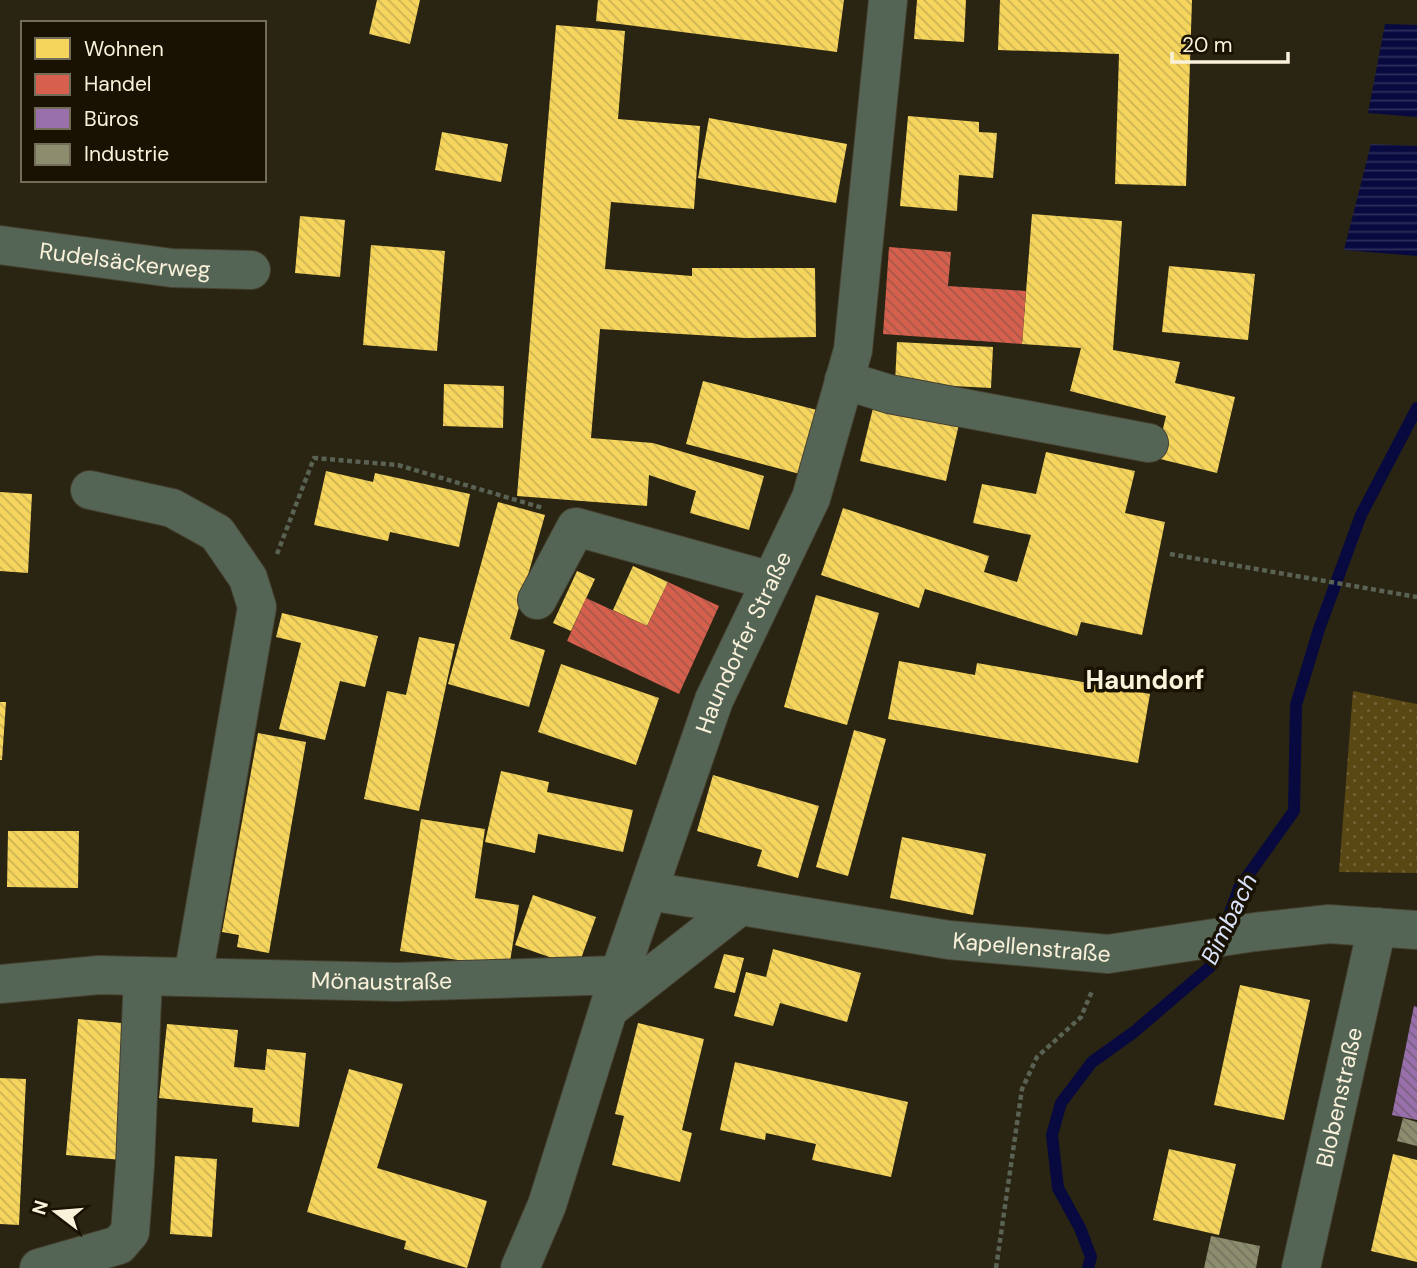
<svg xmlns="http://www.w3.org/2000/svg" width="1417" height="1268" font-family="'DM Sans',sans-serif">
<style>
.park{fill:url(#park-dots)}
.water{fill:url(#water-rules)}
.homes{fill:url(#homes-back-hatch)}
.shops{fill:url(#shops-back-hatch)}
.offices{fill:url(#offices-back-hatch)}
.industry{fill:url(#industry-back-hatch)}
.lines{fill:none;stroke-linecap:round;stroke-linejoin:round}
.stream{stroke:#080a3f;stroke-width:12}
.minor-casing{stroke:#464030;stroke-width:40}
.path{stroke:#5a6253;stroke-width:4.5;stroke-dasharray:5 3.5;stroke-linecap:butt}
.minor{stroke:#556555;stroke-width:38}
.labels{text-anchor:middle;stroke-width:7;stroke-linejoin:round;paint-order:stroke}
.street-label{font-size:23px;fill:#fbf2db;stroke:#191203}
.water-label{font-size:24px;font-style:italic;fill:#d9e2fa;stroke:#191203}
.quarter-label{font-size:26px;font-weight:bold;fill:#fbf2db;stroke:#191203}
</style>
<defs>
<pattern id="park-dots" width="8" height="8" patternUnits="userSpaceOnUse" patternTransform="scale(1.75)"><rect width="8" height="8" fill="#594714"/><path d="M2 2h.1M6 6h.1" fill="none" stroke="#726236" stroke-width="1.8" stroke-linecap="round"/></pattern>
<pattern id="water-rules" width="6" height="5" patternUnits="userSpaceOnUse" patternTransform="scale(1.75)"><rect width="6" height="5" fill="#080a3f"/><path d="M0 2.5h6" fill="none" stroke="#2d2e5a"/></pattern>
<pattern id="homes-back-hatch" width="6" height="6" patternUnits="userSpaceOnUse" patternTransform="scale(1.75)"><rect width="6" height="6" fill="#f6d55c"/><path d="M-1 5l2 2M0 0l6 6M5-1l2 2" fill="none" stroke="#cbb256"/></pattern>
<pattern id="shops-back-hatch" width="6" height="6" patternUnits="userSpaceOnUse" patternTransform="scale(1.75)"><rect width="6" height="6" fill="#d6604d"/><path d="M-1 5l2 2M0 0l6 6M5-1l2 2" fill="none" stroke="#a55849"/></pattern>
<pattern id="offices-back-hatch" width="6" height="6" patternUnits="userSpaceOnUse" patternTransform="scale(1.75)"><rect width="6" height="6" fill="#9970ab"/><path d="M-1 5l2 2M0 0l6 6M5-1l2 2" fill="none" stroke="#7a6081"/></pattern>
<pattern id="industry-back-hatch" width="6" height="6" patternUnits="userSpaceOnUse" patternTransform="scale(1.75)"><rect width="6" height="6" fill="#8c8c6e"/><path d="M-1 5l2 2M0 0l6 6M5-1l2 2" fill="none" stroke="#75755f"/></pattern>
</defs>
<rect width="100%" height="100%" fill="#2a2412"/>
<!-- park -->
<polygon class="park" points="1353,691 1417,704 1417,873 1339,872"/>
<!-- water -->
<g class="water">
<polygon points="1385,24 1417,25 1417,117 1368,113"/>
<polygon points="1371,144 1417,146 1417,256 1344,250"/>
</g>
<!-- homes -->
<g class="homes">
<polygon points="377,0 420,0 410,44 369,34"/>
<polygon points="598,0 844,0 837,52 596,21"/>
<polygon points="917,0 966,0 964,42 914,39"/>
<polygon points="1000,0 1192,0 1186,186 1115,184 1119,54 998,50"/>
<polygon points="556,25 625,31 618,119 700,126 694,209 611,202 605,269 692,276 692,268 815,268 816,337 746,338 600,329 591,438 653,443 764,476 749,530 690,513 696,491 649,475 647,506 517,496"/>
<polygon points="908,116 979,122 979,132 997,133 993,178 959,175 957,211 900,206"/>
<polygon points="709,118 847,144 836,203 698,178"/>
<polygon points="442,132 508,144 501,182 435,170"/>
<polygon points="1032,214 1122,221 1113,350 1180,362 1175,383 1235,397 1217,473 1156,458 1166,416 1070,391 1081,348 1022,344"/>
<polygon points="300,216 345,220 340,277 295,273"/>
<polygon points="371,245 445,251 437,351 363,345"/>
<polygon points="1169,266 1255,274 1248,340 1162,332"/>
<polygon points="897,342 993,347 991,388 895,383"/>
<polygon points="703,381 817,410 800,474 686,444"/>
<polygon points="444,384 504,386 503,428 443,426"/>
<polygon points="874,404 959,424 946,481 860,461"/>
<polygon points="1046,452 1135,471 1125,513 1165,522 1142,635 1081,622 1077,636 925,589 919,608 821,575 843,508 989,556 984,572 1017,582 1031,535 973,523 982,484 1036,494"/>
<polygon points="326,471 373,482 375,473 470,494 459,547 390,532 388,541 314,525"/>
<polygon points="0,492 32,494 28,573 0,571"/>
<polygon points="498,502 545,515 510,639 545,650 529,707 448,684"/>
<polygon points="633,566 668,582 647,626 613,610"/>
<polygon points="577,571 595,579 571,631 553,623"/>
<polygon points="816,595 879,613 847,725 784,707"/>
<polygon points="282,613 378,636 365,687 340,681 325,740 279,729 301,643 276,637"/>
<polygon points="419,637 455,644 419,811 364,799 387,691 406,695"/>
<polygon points="899,661 975,675 977,663 1150,694 1138,763 888,719"/>
<polygon points="561,664 659,698 636,765 538,732"/>
<polygon points="0,702 6,702 2,760 0,760"/>
<polygon points="854,730 886,739 848,876 816,867"/>
<polygon points="258,733 306,742 269,953 237,947 239,935 222,932"/>
<polygon points="501,771 549,782 547,792 633,810 623,852 538,834 535,853 485,842"/>
<polygon points="713,775 819,806 798,878 757,866 762,850 697,831"/>
<polygon points="421,819 485,829 475,898 519,905 509,968 400,951"/>
<polygon points="8,831 79,831 78,888 7,887"/>
<polygon points="902,837 986,854 973,915 890,898"/>
<polygon points="533,895 596,917 578,967 515,945"/>
<polygon points="773,949 861,973 847,1022 780,1003 773,1026 734,1016 746,972 766,977"/>
<polygon points="724,954 744,958 735,993 714,988"/>
<polygon points="1240,985 1310,1000 1284,1120 1214,1105"/>
<polygon points="78,1019 133,1024 122,1160 66,1155"/>
<polygon points="638,1023 704,1039 682,1130 692,1133 680,1182 612,1165 624,1116 615,1114"/>
<polygon points="167,1024 238,1030 234,1067 265,1070 267,1049 306,1053 299,1127 252,1122 253,1108 159,1098"/>
<polygon points="735,1062 908,1102 891,1177 812,1160 816,1144 766,1133 765,1140 720,1130"/>
<polygon points="349,1069 403,1084 377,1168 487,1201 467,1268 404,1249 406,1241 307,1212"/>
<polygon points="0,1078 26,1079 19,1225 0,1224"/>
<polygon points="1169,1149 1236,1164 1219,1235 1153,1220"/>
<polygon points="1393,1154 1417,1160 1417,1262 1371,1251"/>
<polygon points="175,1156 217,1159 212,1237 170,1234"/>
</g>
<!-- shops -->
<g class="shops">
<polygon points="889,247 951,252 948,286 1026,291 1022,344 883,334"/>
<polygon points="668,582 719,606 679,694 567,641 586,598 647,626"/>
</g>
<!-- offices -->
<polygon class="offices" points="1414,1006 1417,1007 1417,1120 1392,1115"/>
<!-- industry -->
<g class="industry">
<polygon points="1403,1118 1417,1122 1417,1146 1397,1141"/>
<polygon points="1211,1236 1260,1246 1256,1268 1204,1268"/>
</g>
<g class="lines">
<!-- stream -->
<polyline class="stream" points="1088,1268 1091,1257 1080,1228 1058,1188 1052,1135 1061,1103 1092,1062 1134,1032 1210,967 1239,888 1294,811 1296,705 1319,629 1361,515 1417,408"/>
<defs>
<g id="minor">
<path id="s1" d="M0,245L172,268L251,270"/>
<polyline points="844,380 889,394 1149,443"/>
<polyline points="90,490 172,508 217,533 248,578 257,607 193,977"/>
<polyline points="537,600 576,527 771,581"/>
<path id="s2" d="M649,891L949,940L1108,954L1255,932L1329,924L1417,930"/>
<path id="s3" d="M0,984L99,975L397,982L619,975"/>
<polyline points="609,1009 740,906"/>
<polyline points="39,1268 119,1245 130,1232 135,1166 143,976"/>
<path id="s4" d="M520,1268L547,1205L619,975L714,700L811,498L853,350L888,0"/>
<path id="s5" d="M1301,1268L1377,927"/>
</g>
</defs>
<!-- minor casing -->
<use href="#minor" class="minor-casing"/>
<!-- path -->
<g class="path">
<polyline points="277,554 314,458 398,465 543,508"/>
<polyline points="1170,554 1417,597"/>
<polyline points="996,1268 1022,1089 1037,1057 1081,1017 1092,991"/>
</g>
<!-- minor -->
<use href="#minor" class="minor"/>
</g>
<g class="labels">
<!-- street labels -->
<g class="street-label">
<text dy="8" stroke="none"><textPath href="#s1" startOffset="126">Rudelsäckerweg</textPath></text>
<text dy="8" stroke="none"><textPath href="#s4" startOffset="665">Haundorfer Straße</textPath></text>
<text dy="8" stroke="none"><textPath href="#s2" startOffset="387">Kapellenstraße</textPath></text>
<text dy="8" stroke="none"><textPath href="#s3" startOffset="382">Mönaustraße</textPath></text>
<text dy="8" stroke="none"><textPath href="#s5" startOffset="175">Blobenstraße</textPath></text>
</g>
<!-- water labels -->
<g class="water-label">
<text transform="translate(1229 919) rotate(-64)" y="8">Bimbach</text>
</g>
<!-- quarter labels -->
<g class="quarter-label">
<text x="1145" y="689">Haundorf</text>
</g>
</g>
<!-- legend -->
<rect x="21" y="21" width="245" height="161" fill="#191203" stroke="#736c59" stroke-width="2"/>
<rect x="35" y="38" width="35" height="21" fill="#f6d55c" stroke="#736c59" stroke-width="2"/>
<text x="84" y="56" font-size="21" fill="#fbf2db">Wohnen</text>
<rect x="35" y="74" width="35" height="21" fill="#d6604d" stroke="#736c59" stroke-width="2"/>
<text x="84" y="91" font-size="21" fill="#fbf2db">Handel</text>
<rect x="35" y="108" width="35" height="21" fill="#9970ab" stroke="#736c59" stroke-width="2"/>
<text x="84" y="126" font-size="21" fill="#fbf2db">Büros</text>
<rect x="35" y="144" width="35" height="21" fill="#8c8c6e" stroke="#736c59" stroke-width="2"/>
<text x="84" y="161" font-size="21" fill="#fbf2db">Industrie</text>
<!-- north arrow -->
<g transform="translate(56 1212) rotate(286)" stroke="#191203" stroke-width="5" paint-order="stroke">
<path d="M0-5L12 26L0 18L-12 26Z" fill="#fbf2db"/>
<text y="-10" font-size="19" font-weight="bold" text-anchor="middle" fill="#fbf2db">N</text>
</g>
<!-- scale -->
<path d="M1172 52v10h116v-10" fill="none" stroke="#fbf2db" stroke-width="3.5"/>
<text x="1182" y="52" font-size="21" fill="#fbf2db" stroke="#191203" stroke-width="5" paint-order="stroke">20 m</text>
</svg>
